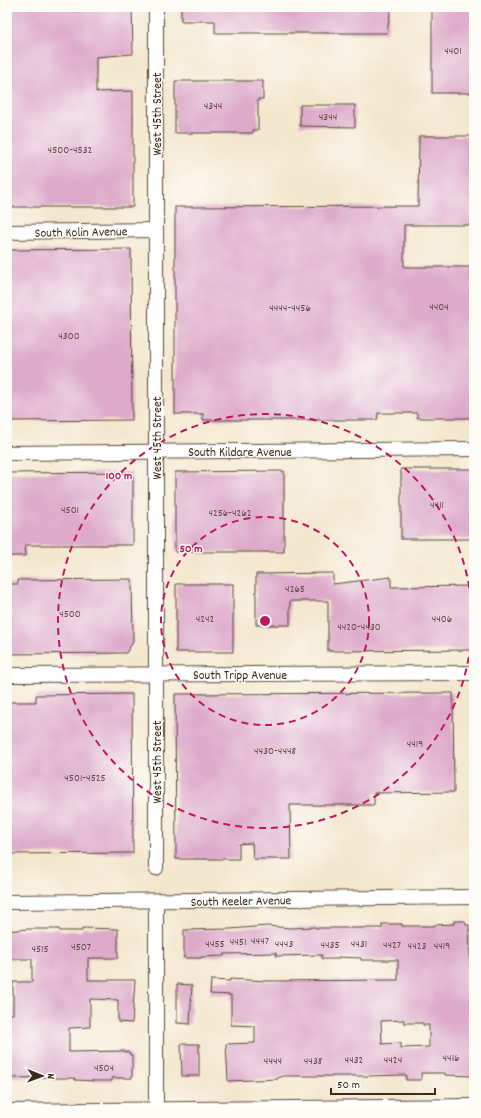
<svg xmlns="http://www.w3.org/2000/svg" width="481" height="1118" font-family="Dekko,sans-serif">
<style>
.building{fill:#ddaaca;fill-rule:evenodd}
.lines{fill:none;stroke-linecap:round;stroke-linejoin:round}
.minor-casing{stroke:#574639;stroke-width:16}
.minor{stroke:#fff;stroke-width:14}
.ring{fill:none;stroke:#c2185b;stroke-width:2;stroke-dasharray:7 5}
.labels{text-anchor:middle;stroke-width:3;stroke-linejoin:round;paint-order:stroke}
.number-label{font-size:11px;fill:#644a49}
.street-label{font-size:13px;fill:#3b2a1e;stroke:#fdfcf7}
.centre{fill:#c2185b;stroke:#fdfcf7;stroke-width:2}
.ring-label{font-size:12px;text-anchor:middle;font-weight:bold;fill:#c2185b;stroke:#fdfcf7;stroke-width:3;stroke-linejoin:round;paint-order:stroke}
</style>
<rect width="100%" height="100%" fill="#fdfcf7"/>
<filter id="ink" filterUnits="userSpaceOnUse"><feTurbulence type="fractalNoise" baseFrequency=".025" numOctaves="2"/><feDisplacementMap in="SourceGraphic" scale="8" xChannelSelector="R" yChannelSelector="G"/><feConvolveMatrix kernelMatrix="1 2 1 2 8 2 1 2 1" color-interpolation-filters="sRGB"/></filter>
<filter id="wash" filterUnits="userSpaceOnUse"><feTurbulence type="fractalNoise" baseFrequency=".012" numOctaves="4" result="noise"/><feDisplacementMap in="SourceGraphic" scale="16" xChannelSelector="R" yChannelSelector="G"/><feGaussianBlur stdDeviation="0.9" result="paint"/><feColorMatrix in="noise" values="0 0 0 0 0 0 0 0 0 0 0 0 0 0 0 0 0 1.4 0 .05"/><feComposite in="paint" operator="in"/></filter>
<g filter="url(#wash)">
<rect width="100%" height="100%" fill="#f4e7cf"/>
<g id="blocks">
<!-- building -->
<g class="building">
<polygon points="7,7 132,7 133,54 96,57 96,92 133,91 133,207 7,207"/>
<polygon points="181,7 391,7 387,33 215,33 215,21 181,21"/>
<rect x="432" y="7" width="42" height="86"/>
<polygon points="175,81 263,81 263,99 258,99 258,130 253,130 253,133 175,133"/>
<polygon points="300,105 355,105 355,127 300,126"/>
<polygon points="419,136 474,136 474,225 404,225 404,267 474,267 474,418 417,418 417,413 378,413 377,420 203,420 203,414 175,414 175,207 418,206"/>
<polygon points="131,249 132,420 7,421 7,250"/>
<rect x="401" y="469" width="73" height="70"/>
<polygon points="284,471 284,552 175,552 175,472"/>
<polygon points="133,472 133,545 25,545 26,556 7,556 7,473"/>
<polygon points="333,573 333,584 391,577 391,587 474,586 474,650 328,651 328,601 290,601 290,625 256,625 256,574"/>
<polygon points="132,579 133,642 126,653 7,654 7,584 18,584 18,580"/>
<rect x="176" y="584" width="57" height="68"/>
<polygon points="453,693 454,792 374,793 374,805 290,805 291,859 253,859 252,843 239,844 239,859 176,859 175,694"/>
<polygon points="132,694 133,853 7,854 7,702 36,702 36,695"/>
<path d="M454,921H465L466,925H469L471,979H474V1076L445,1075V1073H421V1080H406V1075L366,1076H282V1077H278V1079L228,1081L226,1044L255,1043V1026L231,1025V995L210,994L211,980L230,981V979L268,981L398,980V960H361V958L338,957V959H322V955L276,956V953L224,954V956L201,957V958H184V930L230,929L267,926L290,928L316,927V928H382V924H402V926H434V925L454,924ZM404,1020V1023H423V1025H429V1047L401,1048V1043L382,1044L381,1021Z"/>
<polygon points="82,928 118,929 118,958 88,958 88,980 135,980 132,1023 118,1022 118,1000 90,999 90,1027 69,1028 69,1052 125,1051 125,1052 129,1052 130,1055 132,1055 132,1078 112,1078 112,1081 97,1081 75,1080 75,1078 52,1078 52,1077 12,1078 12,1077 7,1077 7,1014 13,1014 13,982 32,982 32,959 7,959 7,931 28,929 59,929 60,931 82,931"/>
<polygon points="177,984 192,985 190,1024 177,1023"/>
<polygon points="181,1044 199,1044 199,1076 182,1076"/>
</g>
</g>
</g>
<g filter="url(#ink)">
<use href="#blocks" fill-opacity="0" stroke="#574639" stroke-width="1"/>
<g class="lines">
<defs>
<g id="minor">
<polyline points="156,7 156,868"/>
<polyline points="7,232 156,230"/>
<polyline points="7,453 474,449"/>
<polyline points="7,675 474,673"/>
<polyline points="7,902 474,897"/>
<polyline points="7,1111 474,1106"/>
<polyline points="156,1111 156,901"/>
</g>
</defs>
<!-- minor casing -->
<use href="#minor" class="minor-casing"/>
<!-- minor -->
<use href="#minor" class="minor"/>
</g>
</g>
<!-- distance rings -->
<g class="ring">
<circle cx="265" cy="621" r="104"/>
<circle cx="265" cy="621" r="207"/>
</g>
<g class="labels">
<!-- number labels -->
<g class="number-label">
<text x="453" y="54">4401</text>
<text x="213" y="109">4344</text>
<text x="328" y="120">4344</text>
<text x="70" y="153">4500-4532</text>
<text x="439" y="310">4404</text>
<text x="290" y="311">4444-4456</text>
<text x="69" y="339">4300</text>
<text x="437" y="508">4411</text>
<text x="70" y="513">4501</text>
<text x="230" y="516">4256-4262</text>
<text x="295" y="592">4265</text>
<text x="70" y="617">4500</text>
<text x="205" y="622">4242</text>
<text x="442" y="622">4406</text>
<text x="359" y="630">4420-4430</text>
<text x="415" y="747">4419</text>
<text x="275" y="754">4430-4448</text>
<text x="85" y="781">4501-4525</text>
<text x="260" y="944">4447</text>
<text x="238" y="945">4451</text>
<text x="215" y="947">4455</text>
<text x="284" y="947">4443</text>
<text x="359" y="947">4431</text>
<text x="330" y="948">4435</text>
<text x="392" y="948">4427</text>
<text x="417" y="949">4423</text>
<text x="442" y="949">4419</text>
<text x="81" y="950">4507</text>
<text x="40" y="952">4515</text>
<text x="451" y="1061">4416</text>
<text x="354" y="1063">4432</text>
<text x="393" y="1063">4424</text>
<text x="273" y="1064">4444</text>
<text x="313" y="1064">4438</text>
<text x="104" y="1071">4504</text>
</g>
<!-- street labels -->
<g class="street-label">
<text transform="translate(156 114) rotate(-90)" y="5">West 45th Street</text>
<text transform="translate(81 231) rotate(-1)" y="5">South Kolin Avenue</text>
<text transform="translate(156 438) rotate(-90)" y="5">West 45th Street</text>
<text x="240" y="456">South Kildare Avenue</text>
<text x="240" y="679">South Tripp Avenue</text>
<text transform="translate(156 762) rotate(-90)" y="5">West 45th Street</text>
<text transform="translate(241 900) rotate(-1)" y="5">South Keeler Avenue</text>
</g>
</g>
<circle cx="265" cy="621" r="6" class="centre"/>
<g class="ring-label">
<text x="119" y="479">100 m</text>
<text x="191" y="552">50 m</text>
</g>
<!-- margin -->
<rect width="481" height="1118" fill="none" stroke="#fdfcf7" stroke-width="24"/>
<!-- north arrow -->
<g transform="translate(42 1076) rotate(91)" stroke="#fdfcf7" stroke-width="3" paint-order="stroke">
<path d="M0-3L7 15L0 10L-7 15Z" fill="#3b2a1e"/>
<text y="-6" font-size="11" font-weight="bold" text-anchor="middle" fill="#3b2a1e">N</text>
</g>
<!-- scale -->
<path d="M331 1088v6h104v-6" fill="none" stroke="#3b2a1e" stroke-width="2"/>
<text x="337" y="1088" font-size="12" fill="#3b2a1e" stroke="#fdfcf7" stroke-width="3" paint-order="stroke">50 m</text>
</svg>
